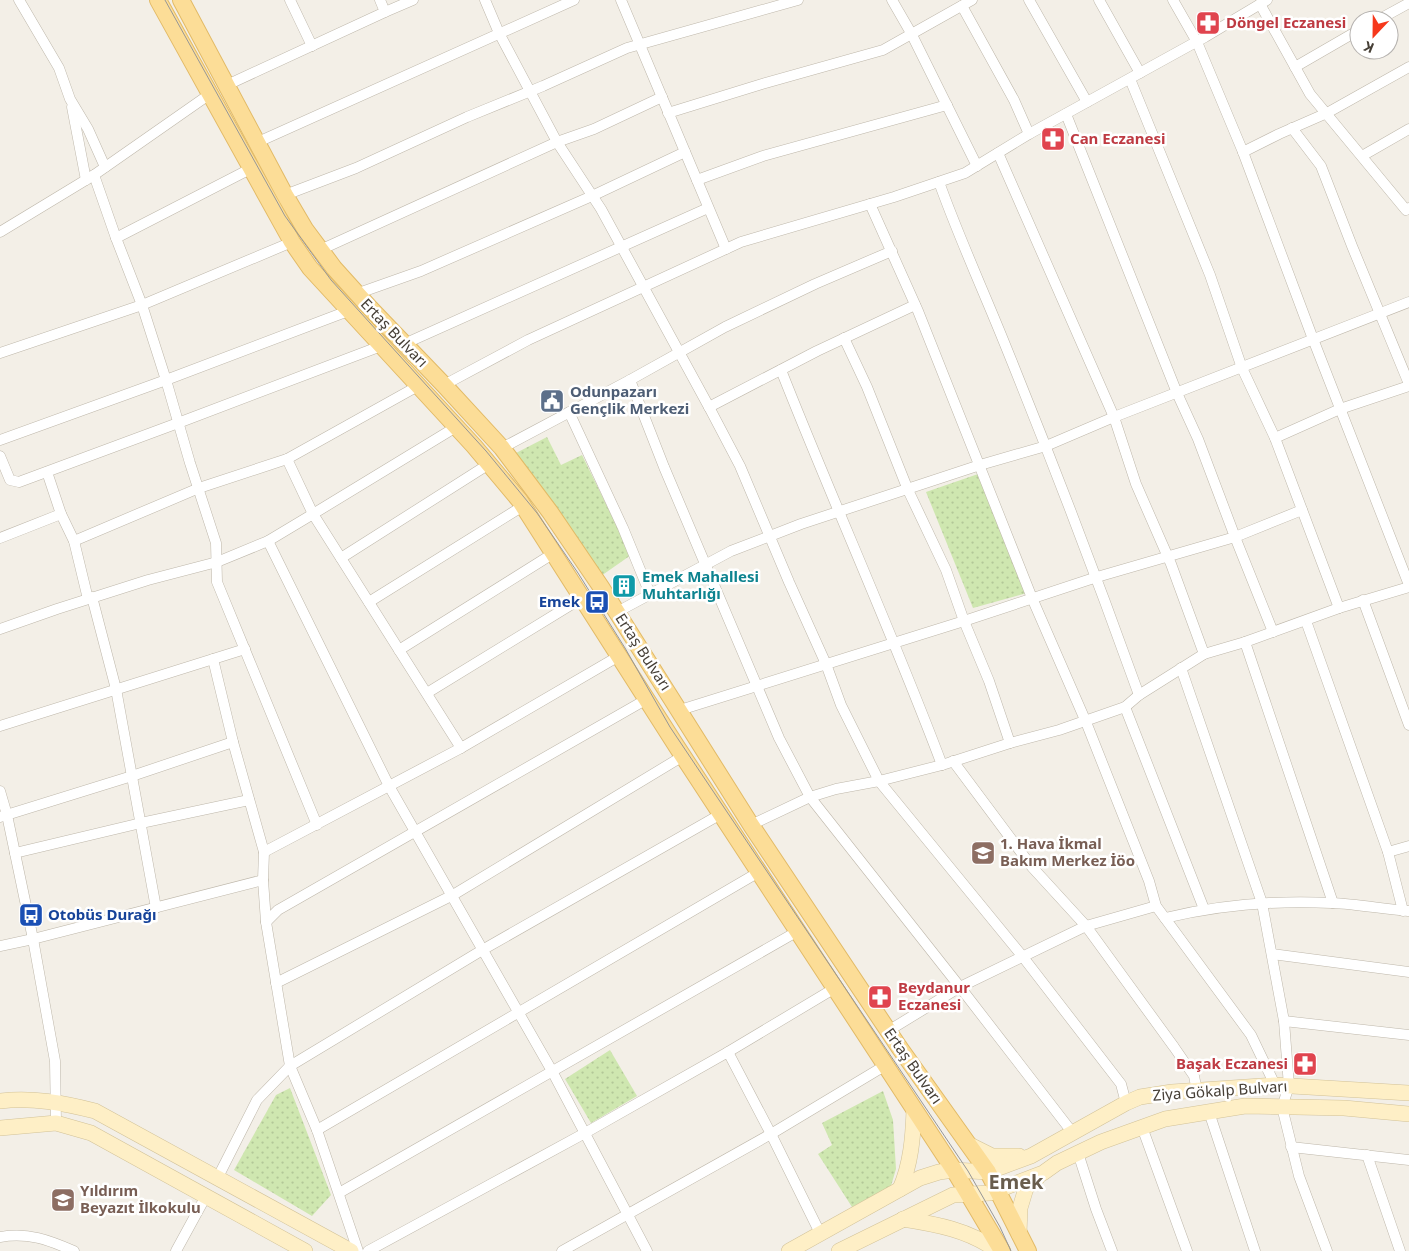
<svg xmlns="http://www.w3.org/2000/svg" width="1409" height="1251" font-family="'Noto Sans',sans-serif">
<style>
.park{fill:url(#park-dots)}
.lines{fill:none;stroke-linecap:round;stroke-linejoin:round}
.minor-casing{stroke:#beb7aa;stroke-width:11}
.secondary-casing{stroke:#d2c298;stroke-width:16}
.primary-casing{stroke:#e2ba66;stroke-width:18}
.minor{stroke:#fff;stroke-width:10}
.secondary{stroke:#feefc6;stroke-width:15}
.primary{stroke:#fcdd97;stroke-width:16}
.tram{stroke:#969696;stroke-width:1}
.labels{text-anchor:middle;stroke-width:5;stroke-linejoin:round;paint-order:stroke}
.health-label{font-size:15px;font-weight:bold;fill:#be3a42;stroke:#fff;text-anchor:start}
.street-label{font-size:15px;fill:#463f36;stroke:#fff}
.service-label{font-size:15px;font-weight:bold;fill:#4e5e75;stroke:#fff;text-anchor:start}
.culture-label{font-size:15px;font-weight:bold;fill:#0d838f;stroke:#fff;text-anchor:start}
.transit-label{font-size:15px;font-weight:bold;fill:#164399;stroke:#fff;text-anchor:end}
.education-label{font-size:15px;font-weight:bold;fill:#785e54;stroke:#fff;text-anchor:start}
.district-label{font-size:20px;font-weight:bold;fill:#695d4d;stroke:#fff}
</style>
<defs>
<pattern id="park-dots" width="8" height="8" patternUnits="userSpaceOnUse" patternTransform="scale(1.25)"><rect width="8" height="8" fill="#cfe7b0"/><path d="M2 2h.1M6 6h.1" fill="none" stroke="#b3c798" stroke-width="1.8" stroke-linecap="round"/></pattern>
</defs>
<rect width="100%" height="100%" fill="#f3efe7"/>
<!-- park -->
<g class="park">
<polygon points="547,437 561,465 582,455 631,555 601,576 516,453"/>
<polygon points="981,473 1027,593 973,608 926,492"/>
<polygon points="610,1050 637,1096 591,1123 565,1079"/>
<polygon points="290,1088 331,1195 312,1216 234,1170 276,1095"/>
<polygon points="883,1091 893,1120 896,1169 891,1186 852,1207 818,1154 832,1145 822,1123"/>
</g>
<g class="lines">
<defs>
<g id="minor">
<polyline points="19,0 59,68 70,99 88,129 105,167"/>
<polyline points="290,0 312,46"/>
<polyline points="485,0 499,33 557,142 601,209 709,407 817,351 915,305"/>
<polyline points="621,0 726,249"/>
<polyline points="892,0 911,33 977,166"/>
<polyline points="1029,0 1087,102"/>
<polyline points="1099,0 1140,73"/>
<polyline points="1173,0 1197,42 1243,152 1279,134 1327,113 1409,67"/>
<polyline points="1260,4 1310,94 1406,210 1409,208"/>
<polyline points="962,6 1014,100 1029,134"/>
<polyline points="385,12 413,0"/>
<polyline points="1378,20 1409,3"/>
<polyline points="1295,67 1359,30"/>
<polyline points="1130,79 1210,275 1242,368 1275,438 1339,608"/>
<polyline points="227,85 385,12 380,0"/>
<polyline points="72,107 86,180"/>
<polyline points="668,113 762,84 883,50 972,0"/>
<polyline points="1292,128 1321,166 1352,246 1409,384"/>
<polyline points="258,142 574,0"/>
<polyline points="1243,152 1313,339 1409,585"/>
<polyline points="998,153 1114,417 1136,484 1171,564 1204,654"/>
<polyline points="1362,156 1409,129"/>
<polyline points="94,175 116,238 142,305 166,380 190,463 216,543 217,582 317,825"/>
<polyline points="697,180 763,156 947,105"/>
<path d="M939,182C959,238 984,292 1006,347C1053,463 1097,578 1139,695"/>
<polyline points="285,195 356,168 467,117 543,86 627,48 798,0"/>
<polyline points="870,204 918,311 1032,598 1086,722 1149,881 1156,906 1251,1035 1275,1085"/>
<polyline points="0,232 94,175 210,94"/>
<polyline points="116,238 252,168"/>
<polyline points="320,250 557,142 594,129 662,97"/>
<polyline points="356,294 421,271 592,196 685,152"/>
<polyline points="844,338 867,387 908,490 946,570 964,621 989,681 1010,743"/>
<polyline points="404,344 708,208"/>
<polyline points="0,353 142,305 292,242"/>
<path d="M781,370C833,502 892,632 942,765"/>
<polyline points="630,380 664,467 779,738 810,797 960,987 1072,1132"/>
<polyline points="444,385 528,340 741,242 894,197 965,173 1029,134 1205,37 1267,0"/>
<polyline points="709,407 740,466 789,582 826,664 841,705 879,781 1023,957 1121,1084 1126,1103"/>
<polyline points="569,412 623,528 650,594"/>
<polyline points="1275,438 1340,409 1409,386"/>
<polyline points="0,440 166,380 348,311"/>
<polyline points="502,448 630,380 725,327 815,284 892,251"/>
<polyline points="0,456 10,480 19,482 178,423 381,346"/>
<polyline points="287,459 313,514 456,427"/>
<polyline points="47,472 61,514 74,541 88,599"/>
<polyline points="0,538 61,514"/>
<polyline points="74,541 199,488 287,459 418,386"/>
<polyline points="268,541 313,514 461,748"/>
<polyline points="341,558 489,464"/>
<polyline points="92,597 116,689 156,908"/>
<polyline points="1363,600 1409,725"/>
<polyline points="369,602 523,506"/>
<polyline points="617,612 731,551 801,524 980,465 1046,446 1114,417 1409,302"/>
<polyline points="1306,621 1388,852 1403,911"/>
<polyline points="0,629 57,609 148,580 217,562 268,541 389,786 552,1071 647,1251"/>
<polyline points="1273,632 1235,537 1302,510"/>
<polyline points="1245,642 1333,903"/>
<polyline points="399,650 554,553"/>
<polyline points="213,659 233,742"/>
<polyline points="1181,668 1262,903 1284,1021 1289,1086 1282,1107 1299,1176 1327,1251"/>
<polyline points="427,693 582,598"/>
<polyline points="1125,707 1204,909"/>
<polyline points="680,710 964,621 1097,577 1235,537 1198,439 1177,393 1066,114"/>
<polyline points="0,726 245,649"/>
<polyline points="953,761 1032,867 1086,926 1174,1047 1194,1076 1197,1091"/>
<polyline points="0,791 7,815 33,939 55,1061 56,1123"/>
<polyline points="0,817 132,776 233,742 264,852 263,880 266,922 290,1066 317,1130 358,1251"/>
<polyline points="751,825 810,797 836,789 879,781 942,765 1010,743 1059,730 1125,707 1139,695 1204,654 1245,642 1339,608 1409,587"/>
<polyline points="264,852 461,748 619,656"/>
<polyline points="1388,852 1409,846"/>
<polyline points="15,853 141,823 249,800"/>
<path d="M1165,918C1220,905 1275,900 1332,903C1357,904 1383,909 1408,911"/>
<polyline points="266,922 278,910 647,699"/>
<polyline points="0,946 33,939 263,880"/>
<polyline points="1272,954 1409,972"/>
<polyline points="276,983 453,895 683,756"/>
<polyline points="1284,1021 1409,1035"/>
<polyline points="888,1031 960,987 1086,926 1156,906"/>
<polyline points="728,1052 835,988"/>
<polyline points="1209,1112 1255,1251"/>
<polyline points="1142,1127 1187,1251"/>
<polyline points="317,1130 759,872"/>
<polyline points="1291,1147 1409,1160"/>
<polyline points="1078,1153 1096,1209 1112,1251"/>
<polyline points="1367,1155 1400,1251"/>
<polyline points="218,1177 257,1100 290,1066 484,949 721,814"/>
<polyline points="339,1193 798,931"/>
<path d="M0,1237C28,1232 49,1240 74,1251"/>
<polyline points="176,1251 206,1196"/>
<polyline points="368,1251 585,1133 728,1052 771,1134 820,1233"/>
<polyline points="562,1251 771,1134 886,1065"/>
</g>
<g id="secondary">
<path d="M0,1101C33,1097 63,1103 95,1111L351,1251"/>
<polyline points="0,1128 56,1123 91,1133 305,1251"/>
<polyline points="968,1144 992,1156 1019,1156"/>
<path d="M900,1189C911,1164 913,1137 914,1110"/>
<path d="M903,1219C935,1224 970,1230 997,1251"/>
<polyline points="1019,1234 1020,1208 1026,1188 1038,1177"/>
<polyline points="789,1251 920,1178 939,1172 954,1170 988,1172 1031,1156 1126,1103 1140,1097 1172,1092 1275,1085 1409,1093"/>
<polyline points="839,1251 953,1195 990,1193 1043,1173 1057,1163 1101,1142 1165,1119 1245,1106 1344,1108 1409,1114"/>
</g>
<g id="primary">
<polyline points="158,0 292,242 310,268 474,446 520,501 677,747 954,1170 1002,1251"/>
<polyline points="181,0 285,195 305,229 334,268 371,309 444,385 502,448 550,512 601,587 751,825 899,1047 988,1172 1028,1251"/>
</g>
</defs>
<!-- minor casing -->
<use href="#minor" class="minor-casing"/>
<!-- secondary casing -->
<use href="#secondary" class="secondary-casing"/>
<!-- primary casing -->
<use href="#primary" class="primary-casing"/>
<!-- minor -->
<use href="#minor" class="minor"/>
<!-- secondary -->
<use href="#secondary" class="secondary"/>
<!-- primary -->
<use href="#primary" class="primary"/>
<!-- tram -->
<polyline class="tram" points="165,0 285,216 331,280 486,451 537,513 578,573 625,648 670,727 968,1171 1000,1227 1011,1251"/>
</g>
<!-- icons -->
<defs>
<symbol id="pharmacy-square" viewBox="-11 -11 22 22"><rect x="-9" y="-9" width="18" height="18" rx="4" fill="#e0444e" stroke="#fff"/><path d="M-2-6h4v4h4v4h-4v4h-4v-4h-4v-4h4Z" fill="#fff"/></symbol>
<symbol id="civic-square" viewBox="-11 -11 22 22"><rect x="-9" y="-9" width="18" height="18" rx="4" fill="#5c6f8a" stroke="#fff"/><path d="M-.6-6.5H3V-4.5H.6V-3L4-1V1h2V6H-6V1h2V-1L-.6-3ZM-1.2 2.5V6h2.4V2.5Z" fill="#fff"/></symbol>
<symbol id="building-square" viewBox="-11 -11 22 22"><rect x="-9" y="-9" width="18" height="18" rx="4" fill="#0f9aa8" stroke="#fff"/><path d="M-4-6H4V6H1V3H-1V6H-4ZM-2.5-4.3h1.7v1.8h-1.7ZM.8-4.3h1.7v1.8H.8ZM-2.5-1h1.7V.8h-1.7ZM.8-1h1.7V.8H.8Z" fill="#fff"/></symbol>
<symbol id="bus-square" viewBox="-11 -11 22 22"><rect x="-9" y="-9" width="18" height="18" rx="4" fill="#1a4fb4" stroke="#fff"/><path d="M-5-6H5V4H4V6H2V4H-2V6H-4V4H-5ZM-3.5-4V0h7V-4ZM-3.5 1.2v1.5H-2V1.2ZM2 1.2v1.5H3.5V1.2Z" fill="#fff"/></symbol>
<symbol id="school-square" viewBox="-11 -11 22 22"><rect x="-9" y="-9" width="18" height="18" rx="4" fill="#8d6e63" stroke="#fff"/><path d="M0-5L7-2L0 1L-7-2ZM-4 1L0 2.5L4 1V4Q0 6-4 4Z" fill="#fff"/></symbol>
</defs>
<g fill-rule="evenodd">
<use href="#pharmacy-square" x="1194" y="9" width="28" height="28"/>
<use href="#pharmacy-square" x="1039" y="125" width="28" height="28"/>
<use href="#civic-square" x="538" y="387" width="28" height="28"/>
<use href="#building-square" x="610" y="572" width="28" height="28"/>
<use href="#bus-square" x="583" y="588" width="28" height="28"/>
<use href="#school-square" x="969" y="839" width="28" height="28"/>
<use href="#bus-square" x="17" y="901" width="28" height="28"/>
<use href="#pharmacy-square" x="866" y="983" width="28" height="28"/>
<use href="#pharmacy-square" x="1291" y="1050" width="28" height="28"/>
<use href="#school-square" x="49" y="1186" width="28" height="28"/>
</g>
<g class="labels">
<!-- health labels -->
<g class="health-label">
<text x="1226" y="28">Döngel Eczanesi</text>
<text x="1070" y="144">Can Eczanesi</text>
<text x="898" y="993">Beydanur<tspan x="898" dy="17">Eczanesi</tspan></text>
<text x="1288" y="1069" text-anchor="end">Başak Eczanesi</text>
</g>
<!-- street labels -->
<g class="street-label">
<text transform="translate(394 333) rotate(46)" y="5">Ertaş Bulvarı</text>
<text transform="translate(643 652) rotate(57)" y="5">Ertaş Bulvarı</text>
<text transform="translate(913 1066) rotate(55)" y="5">Ertaş Bulvarı</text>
<text transform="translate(1220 1091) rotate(-4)" y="5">Ziya Gökalp Bulvarı</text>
</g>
<!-- service labels -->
<g class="service-label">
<text x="570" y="397">Odunpazarı<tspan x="570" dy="17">Gençlik Merkezi</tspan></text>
</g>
<!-- culture labels -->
<g class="culture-label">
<text x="642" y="582">Emek Mahallesi<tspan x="642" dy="17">Muhtarlığı</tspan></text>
</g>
<!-- transit labels -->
<g class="transit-label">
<text x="580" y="607">Emek</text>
<text x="48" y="920" text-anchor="start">Otobüs Durağı</text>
</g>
<!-- education labels -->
<g class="education-label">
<text x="1000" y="849">1. Hava İkmal<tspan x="1000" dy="17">Bakım Merkez İöo</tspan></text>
<text x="80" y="1196">Yıldırım<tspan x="80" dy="17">Beyazıt İlkokulu</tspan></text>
</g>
<!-- district labels -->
<g class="district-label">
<text x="1016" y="1189">Emek</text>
</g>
</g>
<!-- north arrow -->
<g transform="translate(1374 35) rotate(202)"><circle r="24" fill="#ffffff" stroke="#b5b2af"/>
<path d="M0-4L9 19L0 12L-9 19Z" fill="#f6381b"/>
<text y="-8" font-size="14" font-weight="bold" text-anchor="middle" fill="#463f36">K</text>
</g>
</svg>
